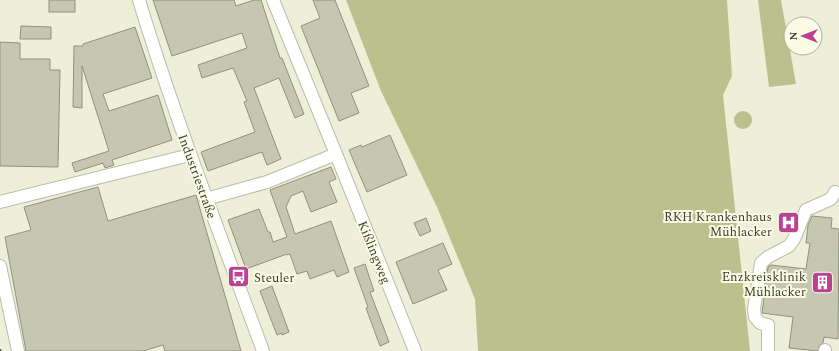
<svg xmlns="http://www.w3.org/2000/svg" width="839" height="351" font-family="Spectral,serif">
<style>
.green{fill:#bcc08c}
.building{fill:#c5c7b1;stroke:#90927d}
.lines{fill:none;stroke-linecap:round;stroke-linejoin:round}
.minor-casing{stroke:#bbbda7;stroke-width:14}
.minor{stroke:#fff;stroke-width:12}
.rail{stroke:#53554a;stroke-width:2.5;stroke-dasharray:6 3;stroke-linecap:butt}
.labels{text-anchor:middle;stroke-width:4;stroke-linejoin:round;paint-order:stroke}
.street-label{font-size:13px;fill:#3c3d34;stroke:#fafce5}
.poi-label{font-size:13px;fill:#3c3d34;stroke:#fafce5;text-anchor:end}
</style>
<rect width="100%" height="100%" fill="#edefd8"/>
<!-- green -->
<g class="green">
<polygon points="346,0 727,0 732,76 723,95 750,351 478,351 475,299 437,207 381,91"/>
<polygon points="758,0 781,0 796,84 769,87"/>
<circle cx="743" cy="120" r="9"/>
</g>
<!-- building -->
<g class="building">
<rect x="49" y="0" width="26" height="12"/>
<polygon points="153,0 234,0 236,6 254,0 261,0 280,58 282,58 304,114 295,118 279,78 254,88 281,159 267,165 262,152 208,171 201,152 255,132 244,102 247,101 233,68 202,78 198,65 247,48 242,33 172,56"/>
<polygon points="313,0 335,0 369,86 351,93 359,113 339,121 301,26 320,18"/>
<polygon points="21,26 51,27 51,39 20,39"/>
<polygon points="135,27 152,78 103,94 109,111 158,95 172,140 112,160 114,165 105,168 103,163 75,172 72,163 109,151 82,66 82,108 73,107 74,46 83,46 83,44"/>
<polygon points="0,42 20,43 20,59 50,59 50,70 60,70 58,167 0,166"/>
<polygon points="390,135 407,175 367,192 349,150 361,145 362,147"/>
<polygon points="331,167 336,179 329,182 337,202 311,212 303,191 291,196 286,207 295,234 331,221 349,272 337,277 334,270 310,279 307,271 297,274 290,254 287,255 287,254 246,269 228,220 259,209 268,232 270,232 273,242 287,237 270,190"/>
<polygon points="98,187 108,221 196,195 241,351 165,351 163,345 143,351 26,351 5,237 31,230 24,207"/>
<polygon points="812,216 832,218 831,228 839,229 838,339 824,337 823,343 819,346 818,351 789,348 793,317 762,313 768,267 771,265 806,269 810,243 806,243 808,225"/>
<polygon points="426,218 431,231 420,236 414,223"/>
<polygon points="443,243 452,264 438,270 447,290 413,304 396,262"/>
<polygon points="365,264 374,291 370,292 389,342 380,346 366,308 368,307 354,268"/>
<polygon points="272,286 289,332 282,335 282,333 277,335 260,291"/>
</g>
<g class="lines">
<defs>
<g id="minor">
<path d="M139,0C175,119 220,234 263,351"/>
<polyline points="273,0 336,154 415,351"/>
<polyline points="206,199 267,182 336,154"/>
<polyline points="0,202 190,155"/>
<polyline points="0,266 18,351"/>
<polyline points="768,351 768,325 760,323 755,317 754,309 761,263 768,257 789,246 794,239 806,210 831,199 835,192"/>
<polyline points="825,351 825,350"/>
</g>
</defs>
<!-- minor casing -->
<use href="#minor" class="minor-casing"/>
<!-- minor -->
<use href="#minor" class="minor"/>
<!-- rail -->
<polyline class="rail" points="0,349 0,351"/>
</g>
<!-- icons -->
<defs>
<symbol id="hospital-square" viewBox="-11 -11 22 22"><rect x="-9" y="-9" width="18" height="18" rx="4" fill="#bb4193" stroke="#fafce5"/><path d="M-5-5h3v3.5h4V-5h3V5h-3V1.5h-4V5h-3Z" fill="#fff"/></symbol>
<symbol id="bus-square" viewBox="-11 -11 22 22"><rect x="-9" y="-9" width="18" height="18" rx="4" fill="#bb4193" stroke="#fafce5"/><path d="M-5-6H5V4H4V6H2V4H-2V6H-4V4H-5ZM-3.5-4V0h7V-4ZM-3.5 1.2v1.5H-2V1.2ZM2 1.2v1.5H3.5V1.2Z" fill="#fff"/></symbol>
<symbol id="building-square" viewBox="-11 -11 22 22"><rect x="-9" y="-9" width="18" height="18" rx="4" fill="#bb4193" stroke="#fafce5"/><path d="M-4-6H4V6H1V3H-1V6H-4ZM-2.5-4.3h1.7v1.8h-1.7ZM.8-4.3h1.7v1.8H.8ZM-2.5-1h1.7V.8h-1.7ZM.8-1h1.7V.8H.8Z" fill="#fff"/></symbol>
</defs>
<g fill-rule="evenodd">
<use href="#hospital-square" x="776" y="210" width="25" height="25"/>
<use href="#bus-square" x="226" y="264" width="25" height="25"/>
<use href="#building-square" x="810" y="270" width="25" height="25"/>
</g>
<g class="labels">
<!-- street labels -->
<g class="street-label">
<text transform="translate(198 176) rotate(70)" y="5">Industriestraße</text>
<text transform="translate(375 252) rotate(68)" y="5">Kißlingweg</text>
</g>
<!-- poi labels -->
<g class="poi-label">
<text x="772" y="221">RKH Krankenhaus<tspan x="772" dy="15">Mühlacker</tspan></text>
<text x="806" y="281">Enzkreisklinik<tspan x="806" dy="15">Mühlacker</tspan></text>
<text x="254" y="282" text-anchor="start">Steuler</text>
</g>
</g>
<!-- north arrow -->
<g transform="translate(803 36) rotate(270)"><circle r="19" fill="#fafce5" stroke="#aeb09e"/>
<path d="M0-3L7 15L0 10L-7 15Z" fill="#bb4193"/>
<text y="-6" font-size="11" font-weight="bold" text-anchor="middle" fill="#3c3d34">N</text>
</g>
</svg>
